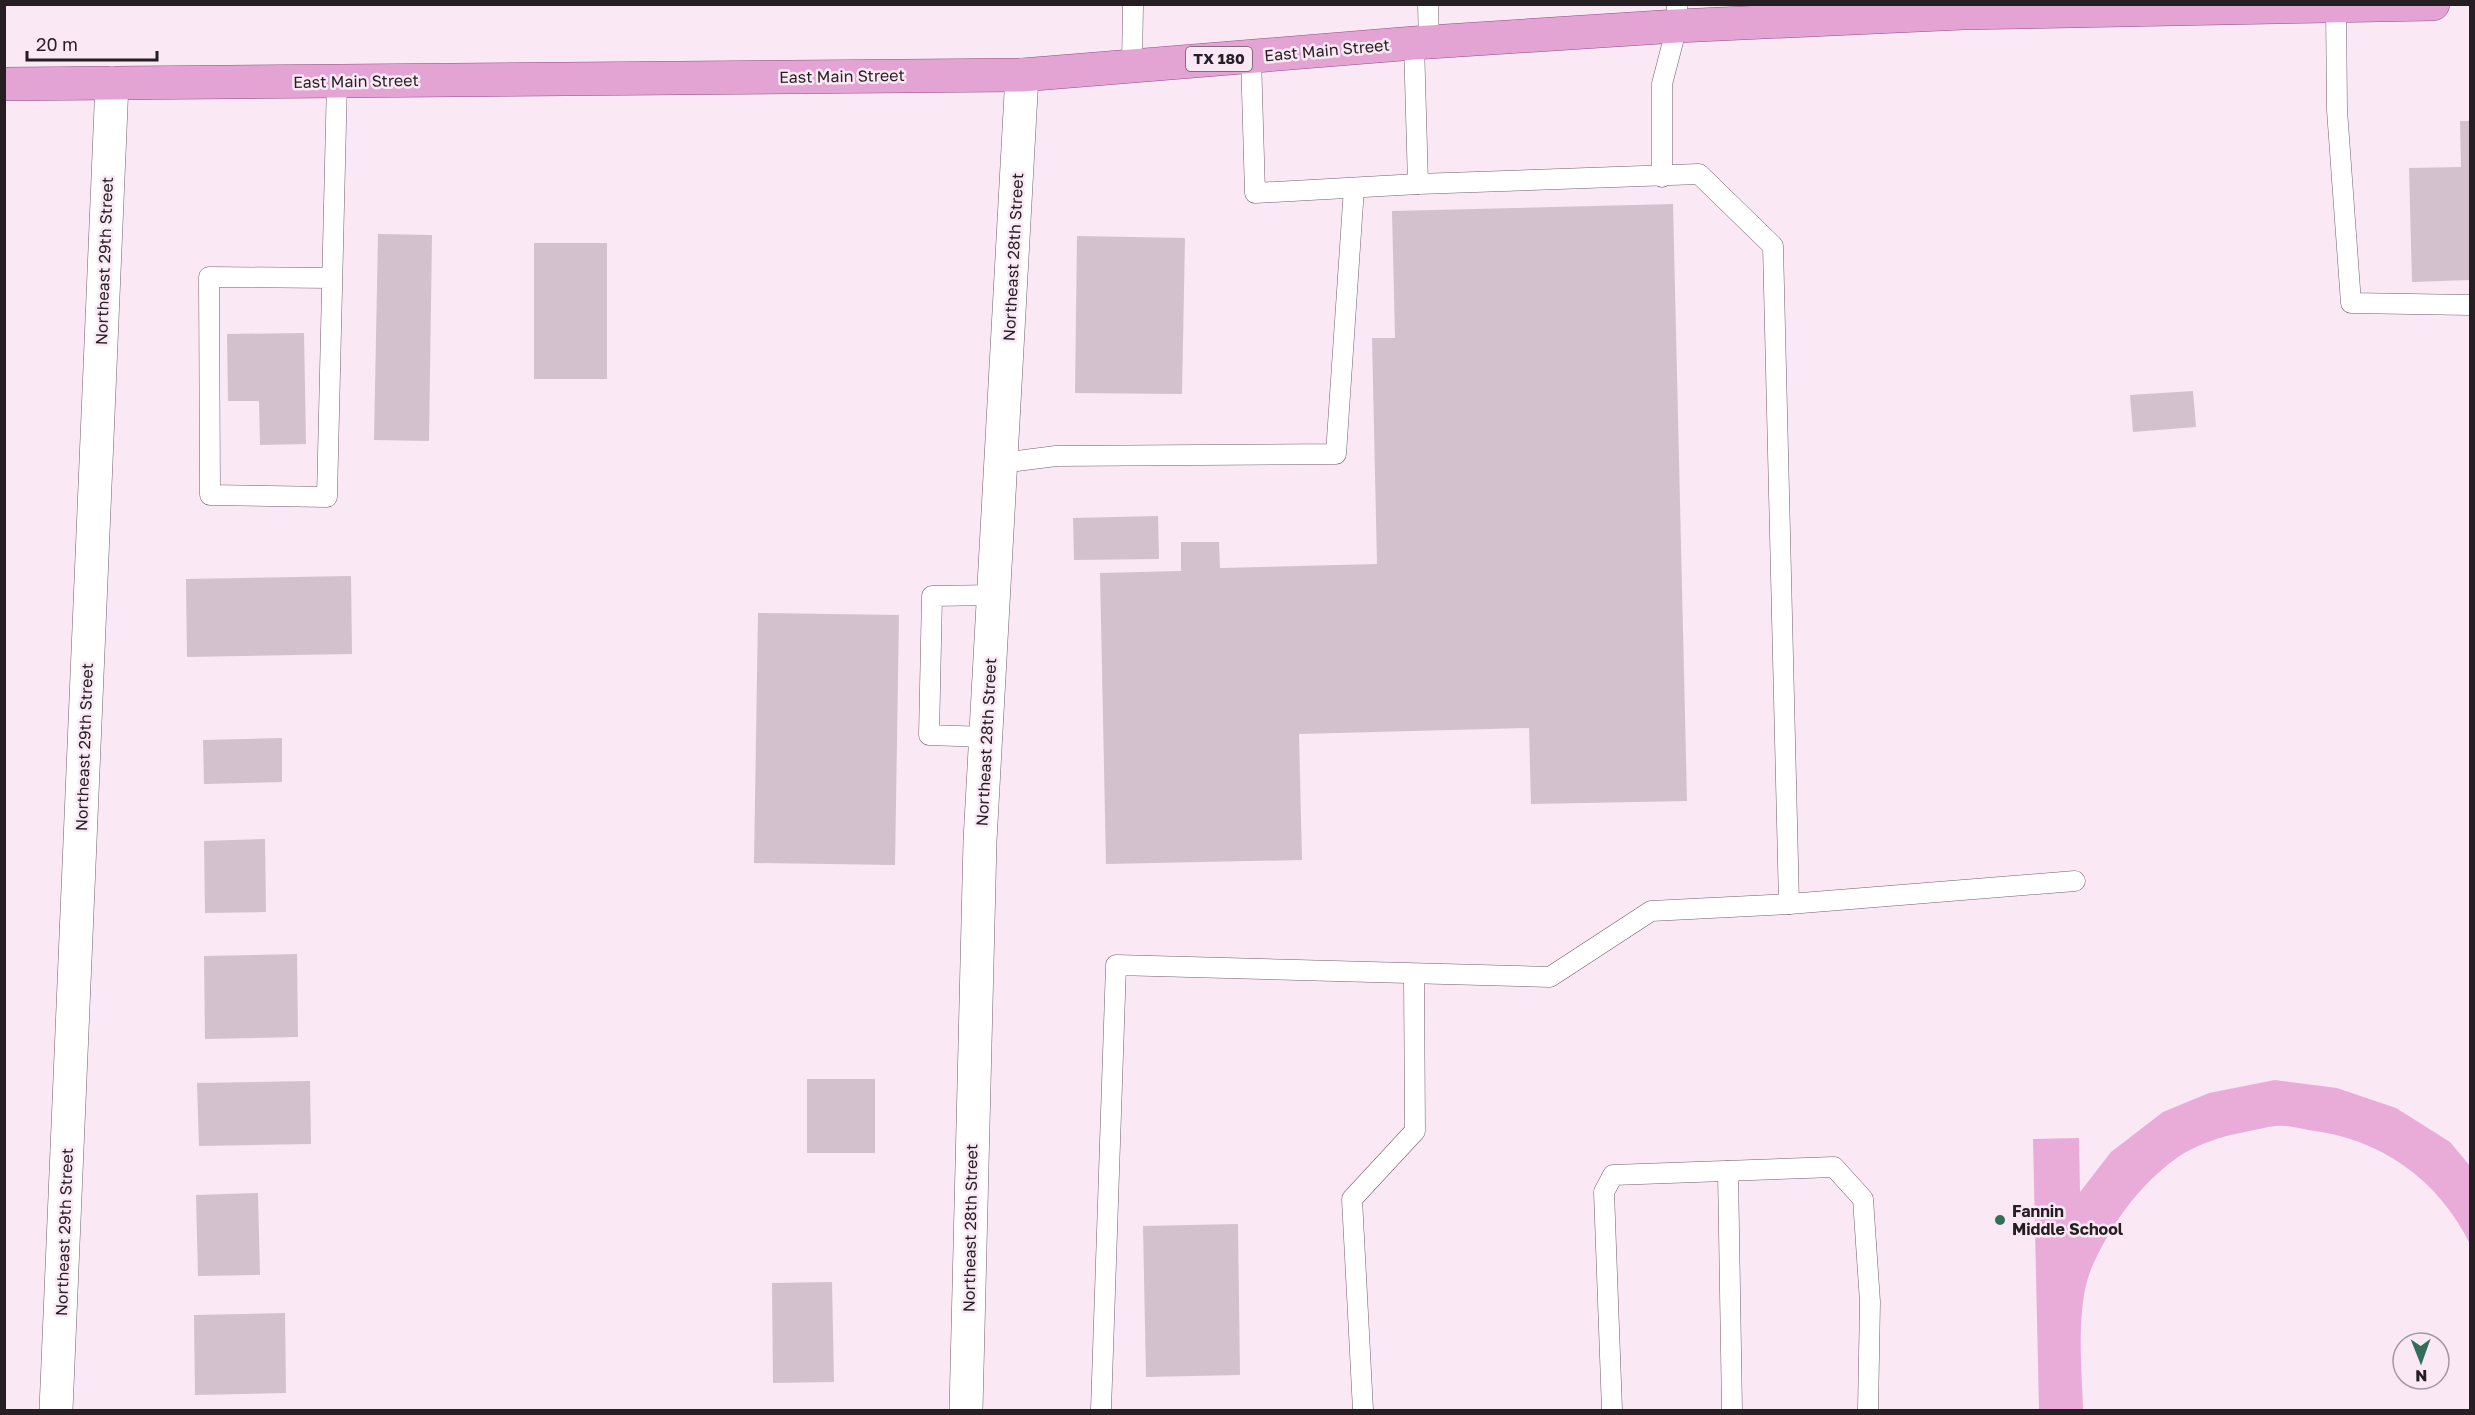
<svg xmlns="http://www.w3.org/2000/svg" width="2475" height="1415" font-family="'Golos Text',sans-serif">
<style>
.green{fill:#e9acd8}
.building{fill:#d3c1cd}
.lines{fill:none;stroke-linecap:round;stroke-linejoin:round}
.lane-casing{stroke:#70606b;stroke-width:21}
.street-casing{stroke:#70606b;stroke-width:34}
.primary-casing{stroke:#944d84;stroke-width:34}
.lane{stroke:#fff;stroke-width:20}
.street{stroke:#fff;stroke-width:33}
.primary{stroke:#e3a4d4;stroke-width:33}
.poi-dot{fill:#336e59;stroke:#fae8f5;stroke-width:2}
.labels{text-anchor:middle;stroke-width:5;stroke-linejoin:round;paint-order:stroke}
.shield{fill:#fae8f5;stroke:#655b62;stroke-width:1.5}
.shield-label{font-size:15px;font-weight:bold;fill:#251e23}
.street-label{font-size:16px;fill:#251e23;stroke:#fae8f5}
.poi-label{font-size:16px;font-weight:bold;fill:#251e23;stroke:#fae8f5;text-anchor:start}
</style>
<rect width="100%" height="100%" fill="#fae8f5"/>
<!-- green -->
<path class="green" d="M2275,1080L2337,1088L2396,1108L2450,1142L2470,1166V1244C2438,1179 2380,1138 2308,1130C2298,1128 2286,1125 2276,1126C2266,1127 2255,1130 2245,1132C2222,1136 2197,1144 2178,1157C2140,1184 2111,1224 2092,1267C2075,1306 2082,1368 2083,1410H2039L2033,1139L2079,1138L2080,1192L2111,1152L2163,1112L2209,1093Z"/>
<!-- building -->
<g class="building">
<polygon points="2460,121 2470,121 2470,280 2412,282 2409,168 2461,167"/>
<polygon points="1673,204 1687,801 1531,804 1529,728 1299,734 1302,860 1106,864 1100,573 1181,571 1181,542 1219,542 1220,568 1377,564 1372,338 1395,338 1392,211"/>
<polygon points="378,234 432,235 429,441 374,440"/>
<polygon points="1077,236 1185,238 1182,394 1075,393"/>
<rect x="534" y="243" width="73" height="136"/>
<polygon points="304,333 306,444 260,445 259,401 228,401 227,334"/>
<polygon points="2193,391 2196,427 2133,432 2130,395"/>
<polygon points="1158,516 1159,559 1074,560 1073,518"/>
<polygon points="351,576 352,654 187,657 186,579"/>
<polygon points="758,613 899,615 895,865 754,863"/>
<polygon points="282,738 282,782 204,784 203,740"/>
<polygon points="265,839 266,912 205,913 204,841"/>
<polygon points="297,954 298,1037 205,1039 204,956"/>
<rect x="807" y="1079" width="68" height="74"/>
<polygon points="310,1081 311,1144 199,1146 197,1083"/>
<polygon points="258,1193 260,1275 198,1276 196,1195"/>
<polygon points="1238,1224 1240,1375 1146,1377 1143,1226"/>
<polygon points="832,1282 834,1382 773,1383 772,1283"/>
<polygon points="285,1313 286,1393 195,1395 194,1315"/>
</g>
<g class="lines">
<defs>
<g id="lane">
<polyline points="1428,4 1429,42"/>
<polyline points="2336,6 2337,110 2351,303 2470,305"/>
<polyline points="1414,43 1418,184 1699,174 1773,246 1789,904"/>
<polyline points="1251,57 1255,193 1418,184"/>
<polyline points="1132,66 1133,4"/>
<polyline points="1662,177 1662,84 1677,26 1677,4"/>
<polyline points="332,278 209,277 210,495 327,497 337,81"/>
<polyline points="1002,463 1056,456 1336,454 1354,188"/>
<polyline points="986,737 929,735 932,596 994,595"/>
<polyline points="1728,1171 1732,1410"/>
<polyline points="1101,1410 1116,965 1550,977 1651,911 1789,904 2075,881"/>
<polyline points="1363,1410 1352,1199 1415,1131 1414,974"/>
<polyline points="1612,1410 1604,1192 1613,1175 1834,1167 1863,1199 1870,1302 1868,1410"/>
</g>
<g id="street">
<polyline points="56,1410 112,83"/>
<polyline points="966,1410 980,841 1022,75"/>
</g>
<polyline id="primary" points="4,84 1022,75 1414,43 1677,26 1963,13 2433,4"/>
</defs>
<!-- lane casing -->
<use href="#lane" class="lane-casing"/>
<!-- street casing -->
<use href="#street" class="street-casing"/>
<!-- primary casing -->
<use href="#primary" class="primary-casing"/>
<!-- lane -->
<use href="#lane" class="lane"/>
<!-- street -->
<use href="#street" class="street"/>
<!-- primary -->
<use href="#primary" class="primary"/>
</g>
<!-- markers -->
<circle class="poi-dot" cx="2000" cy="1220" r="6"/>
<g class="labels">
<!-- shield labels -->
<rect class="shield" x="1186" y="47" width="66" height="24" rx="4.5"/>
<g class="shield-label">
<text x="1219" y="64">TX 180</text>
</g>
<!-- street labels -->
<g class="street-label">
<text transform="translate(1327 50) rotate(-5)" y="6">East Main Street</text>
<text transform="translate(842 76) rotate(-1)" y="6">East Main Street</text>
<text transform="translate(356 81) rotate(-1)" y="6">East Main Street</text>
<text transform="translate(1013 257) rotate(-87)" y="6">Northeast 28th Street</text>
<text transform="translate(104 261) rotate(-88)" y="6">Northeast 29th Street</text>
<text transform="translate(986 742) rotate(-87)" y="6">Northeast 28th Street</text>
<text transform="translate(84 747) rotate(-88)" y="6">Northeast 29th Street</text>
<text transform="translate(970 1228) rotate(-89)" y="6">Northeast 28th Street</text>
<text transform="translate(64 1232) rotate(-88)" y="6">Northeast 29th Street</text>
</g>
<!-- poi labels -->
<g class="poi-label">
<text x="2012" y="1217">Fannin<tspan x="2012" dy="18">Middle School</tspan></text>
</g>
</g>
<!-- border -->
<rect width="2475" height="1415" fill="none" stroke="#251e23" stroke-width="12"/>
<!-- north arrow -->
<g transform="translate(2421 1361) rotate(179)"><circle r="28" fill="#fae8f5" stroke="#a597a1" stroke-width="1.5"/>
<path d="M0-4.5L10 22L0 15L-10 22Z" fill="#336e59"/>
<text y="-9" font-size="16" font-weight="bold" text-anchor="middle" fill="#251e23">N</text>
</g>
<!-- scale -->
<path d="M27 51v9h130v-9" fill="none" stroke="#251e23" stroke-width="3"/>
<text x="36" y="51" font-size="18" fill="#251e23" stroke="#fae8f5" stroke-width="4.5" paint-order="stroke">20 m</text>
</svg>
